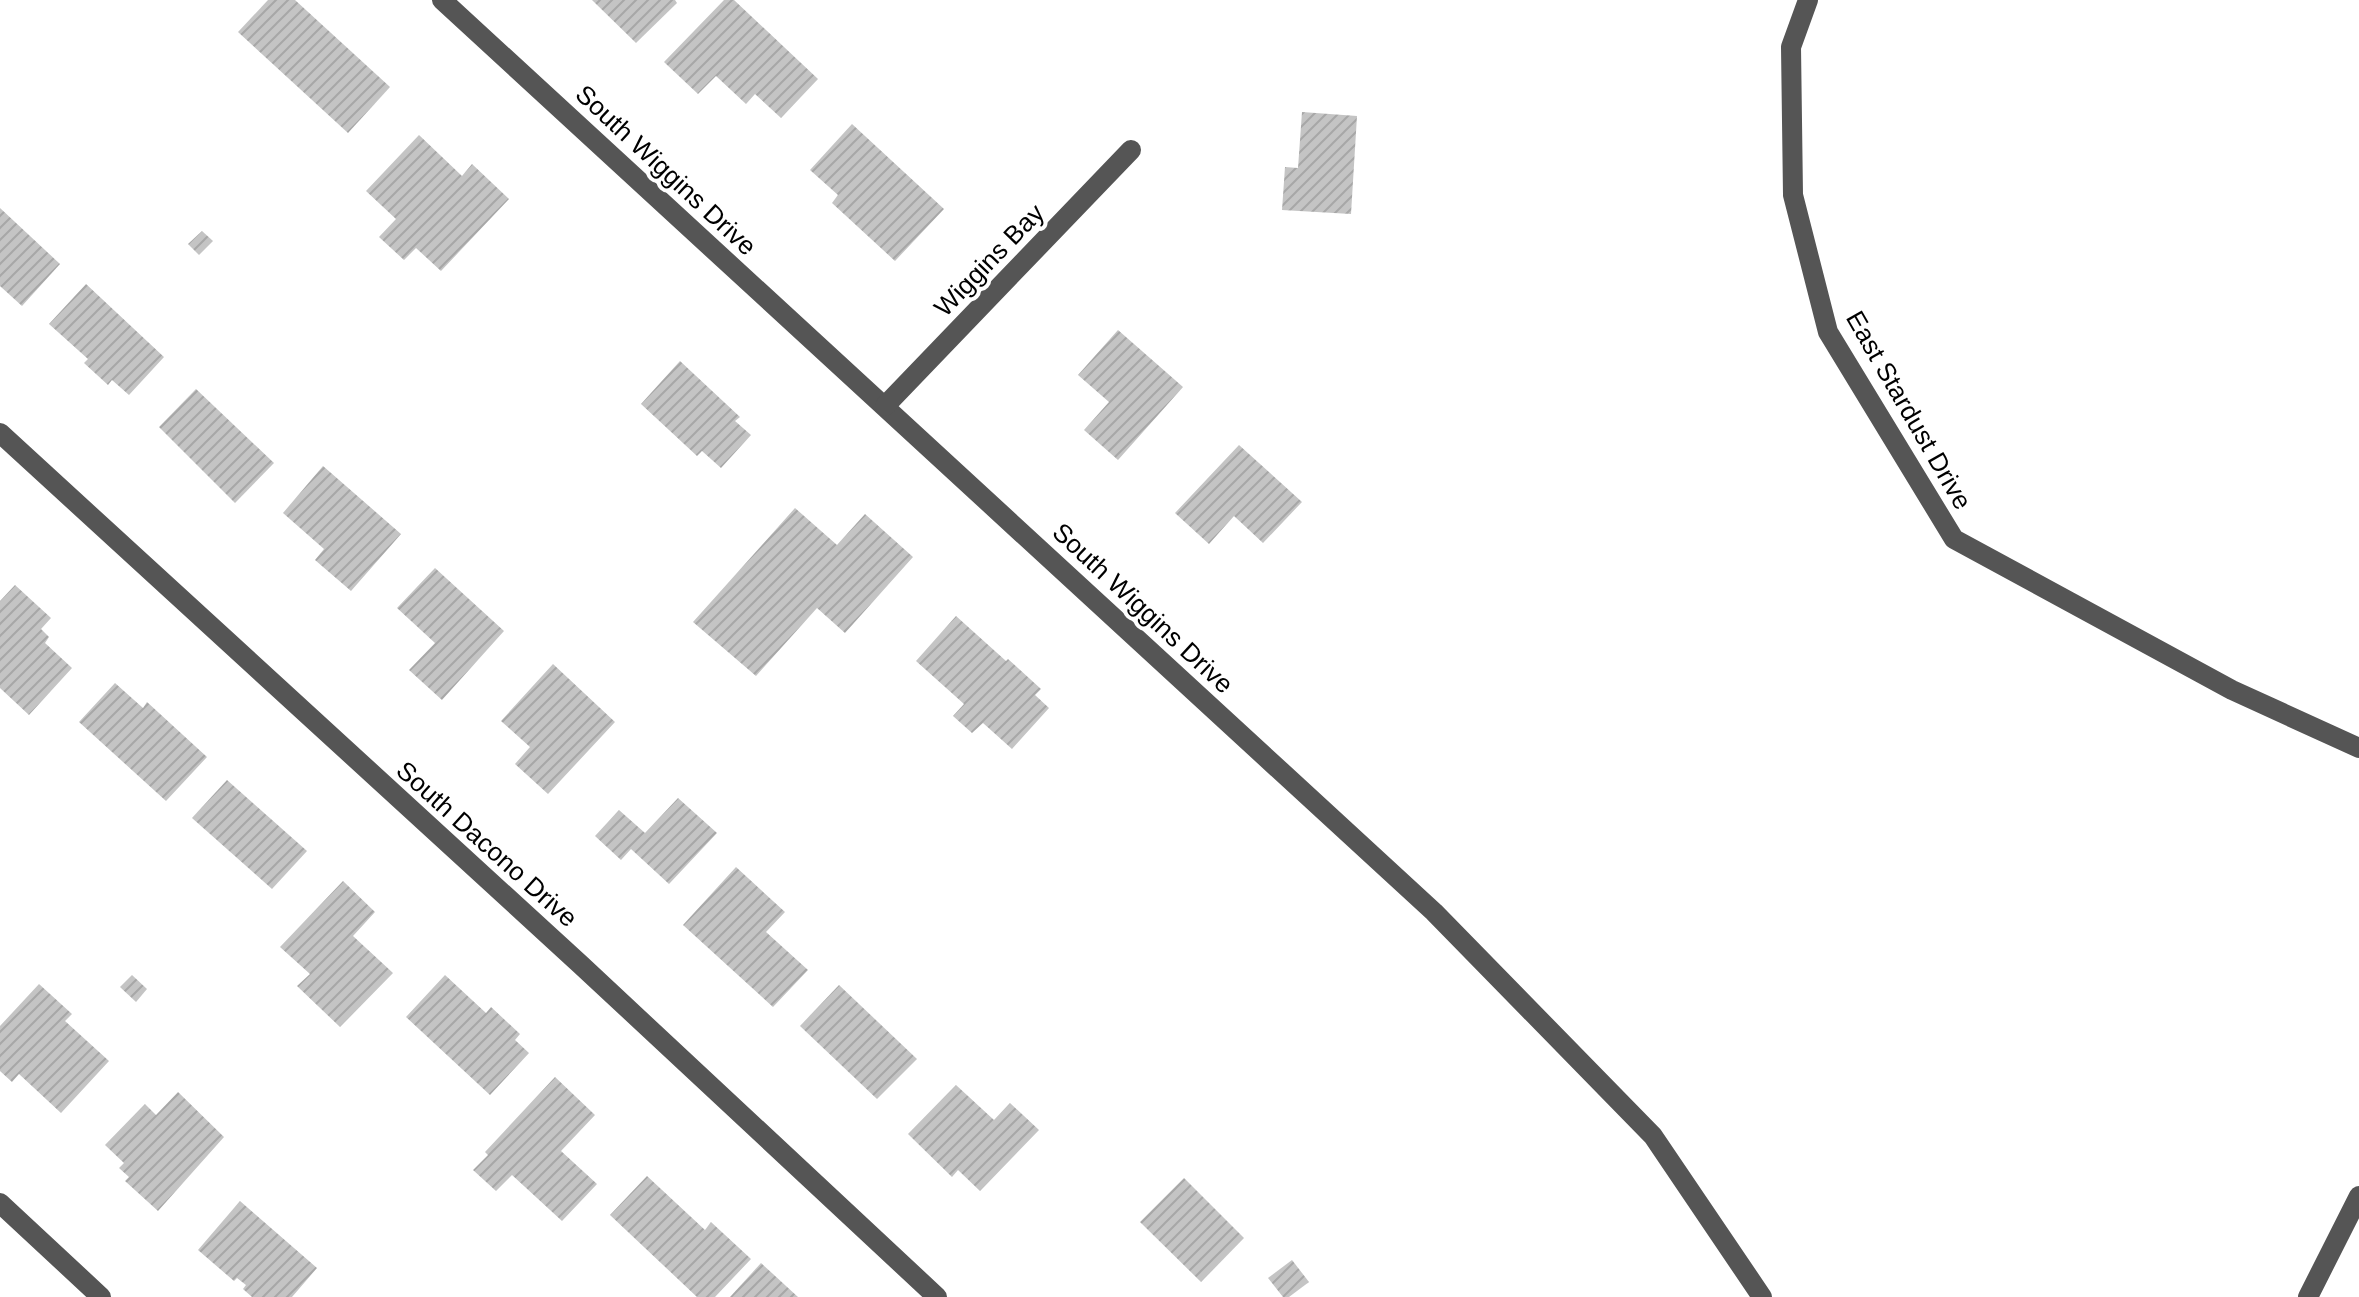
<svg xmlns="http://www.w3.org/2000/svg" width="2359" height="1297" font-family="Arial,sans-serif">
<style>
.building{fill:url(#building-hatch)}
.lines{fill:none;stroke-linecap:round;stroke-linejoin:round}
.minor{stroke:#555;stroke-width:20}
.labels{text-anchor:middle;stroke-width:8;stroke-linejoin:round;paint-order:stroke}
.street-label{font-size:26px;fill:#000;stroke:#fff}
</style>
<defs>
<pattern id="building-hatch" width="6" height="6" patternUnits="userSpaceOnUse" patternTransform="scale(2)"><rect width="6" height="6" fill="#c4c4c4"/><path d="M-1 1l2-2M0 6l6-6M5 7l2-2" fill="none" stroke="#a7a7a7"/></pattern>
</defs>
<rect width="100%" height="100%" fill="#fff"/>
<!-- building -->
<g class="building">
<polygon points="268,0 295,0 390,87 348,133 238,32"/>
<polygon points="592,0 675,0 677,3 636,43"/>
<polygon points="724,0 734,0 818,79 781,118 755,94 746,104 716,76 698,94 664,62"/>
<polygon points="1302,112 1357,116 1351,214 1282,210 1285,167 1298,168"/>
<polygon points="852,124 944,209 895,261 832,203 838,195 810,170"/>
<polygon points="419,135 462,176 472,164 509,199 441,271 416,248 404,260 379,237 396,219 366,191"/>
<polygon points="0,208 60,264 22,306 0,286"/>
<polygon points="202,231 213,241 199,255 188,244"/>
<polygon points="86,284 164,357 129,395 112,380 108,385 84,363 88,359 49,324"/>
<polygon points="1118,330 1183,387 1118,460 1084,430 1109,402 1078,375"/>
<polygon points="680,361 740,417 735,421 751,435 721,468 702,451 697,456 641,404"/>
<polygon points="196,389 274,463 235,503 159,427"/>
<polygon points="1239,445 1302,502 1263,543 1234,516 1209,544 1175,513"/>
<polygon points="323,466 401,534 351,591 315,560 324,549 283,513"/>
<polygon points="795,508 837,545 865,514 913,557 845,633 817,608 756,676 693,622"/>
<polygon points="435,568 504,631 442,700 409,670 435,643 397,608"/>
<polygon points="15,585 51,618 41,629 49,637 45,643 72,668 29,715 0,688 0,601"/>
<polygon points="956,616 1006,661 1008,659 1041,689 1035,695 1049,708 1012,749 983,723 972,733 953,716 964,704 916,661"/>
<polygon points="553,664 615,722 548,794 515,764 530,747 501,721"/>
<polygon points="115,683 143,708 147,702 207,757 166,801 79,722"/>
<polygon points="227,780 307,851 272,889 192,818"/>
<polygon points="678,798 717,833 669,884 631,849 621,860 595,836 619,810 645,833"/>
<polygon points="736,867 785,912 766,932 808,970 773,1007 683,925"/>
<polygon points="343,881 375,912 353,936 393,973 340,1027 297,986 310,974 280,947"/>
<polygon points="132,975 147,989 136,1002 120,987"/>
<polygon points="445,975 486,1013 491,1007 520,1034 515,1040 529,1053 490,1095 406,1017"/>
<polygon points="39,984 72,1014 65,1021 109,1061 61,1113 19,1074 12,1082 0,1071 0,1026"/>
<polygon points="839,985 917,1059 877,1099 800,1026"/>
<polygon points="555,1077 595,1115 561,1151 597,1184 562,1221 512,1175 496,1191 473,1170 488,1155 485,1152"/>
<polygon points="956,1085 994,1120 1010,1103 1039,1130 980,1191 958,1170 952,1177 908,1134"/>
<polygon points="178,1092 224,1137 158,1211 125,1181 129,1177 119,1168 124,1163 105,1145 145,1104 156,1115"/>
<polygon points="647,1176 705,1230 711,1222 751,1259 715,1297 697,1297 610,1215"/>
<polygon points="1184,1178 1244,1238 1201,1282 1140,1222"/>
<polygon points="240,1201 317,1268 292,1297 252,1297 243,1289 246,1285 237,1278 234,1281 198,1250"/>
<polygon points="1292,1260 1309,1282 1289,1297 1283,1297 1268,1278"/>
<polygon points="761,1263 798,1297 730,1297"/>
</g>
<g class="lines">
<!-- minor -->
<g class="minor">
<polyline points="442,0 1434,912 1653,1136 1762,1297"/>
<polyline points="1808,0 1791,47 1793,195 1828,332 1954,539 2232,690 2359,748"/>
<polyline points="885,406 1131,150"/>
<polyline points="0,433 581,965 937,1297"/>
<polyline points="0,1203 101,1297"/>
<polyline points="2308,1297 2359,1196"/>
</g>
</g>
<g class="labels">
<!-- street labels -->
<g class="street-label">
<text transform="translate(666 170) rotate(43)" y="9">South Wiggins Drive</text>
<text transform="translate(989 260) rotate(-46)" y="9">Wiggins Bay</text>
<text transform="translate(1909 410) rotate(60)" y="9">East Stardust Drive</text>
<text transform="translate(1143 608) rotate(43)" y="9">South Wiggins Drive</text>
<text transform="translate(487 844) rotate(42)" y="9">South Dacono Drive</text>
</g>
</g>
</svg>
